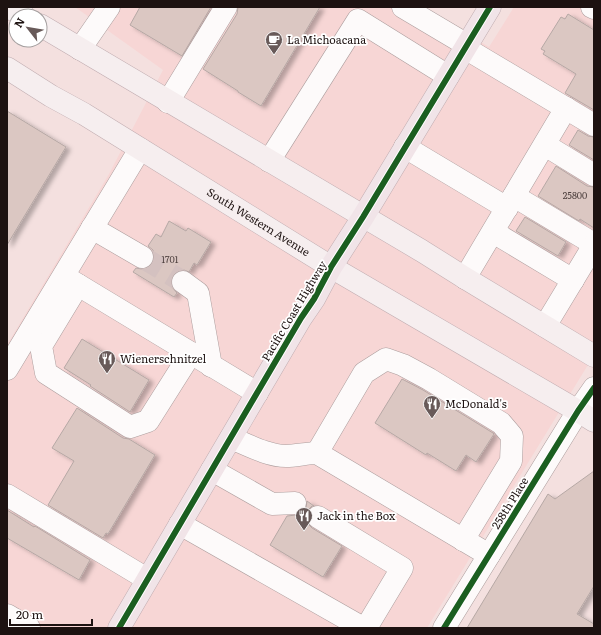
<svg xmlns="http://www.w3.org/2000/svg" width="601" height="635" font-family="Literata,serif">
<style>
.built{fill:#f7d6d5}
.building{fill:#dbc7c2;stroke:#b6a8a5;filter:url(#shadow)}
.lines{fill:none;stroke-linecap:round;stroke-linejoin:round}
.minor-tunnel{stroke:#d4c1c0;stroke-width:22;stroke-dasharray:22 11;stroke-linecap:butt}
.minor-casing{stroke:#ac9d9d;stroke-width:23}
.major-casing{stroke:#c1adb1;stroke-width:23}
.highway-casing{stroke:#c1adb1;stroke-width:23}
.minor{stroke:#fdfafa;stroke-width:22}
.major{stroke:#f6eeef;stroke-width:22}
.highway{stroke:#f1e4e8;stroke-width:22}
.cycleway-casing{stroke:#fff;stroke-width:8}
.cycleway{stroke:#1b5e20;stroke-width:6}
.labels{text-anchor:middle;stroke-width:3.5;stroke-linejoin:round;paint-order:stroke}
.number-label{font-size:9px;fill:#4c3f3d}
.poi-label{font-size:11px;fill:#1d1211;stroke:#fff;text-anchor:start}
.street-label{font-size:11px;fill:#1d1211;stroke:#fff}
</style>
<defs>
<filter id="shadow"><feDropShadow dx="4.5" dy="2.5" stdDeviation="2" flood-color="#0004"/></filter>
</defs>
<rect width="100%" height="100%" fill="#f4e0df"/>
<!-- built -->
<polygon class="built" points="75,7 423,7 489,47 514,7 594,7 594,355 427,628 7,628 7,345 109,174 163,70"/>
<!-- building -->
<g class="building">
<polygon points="140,7 211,7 182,56 130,25"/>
<polygon points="238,7 320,7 261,106 238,92 238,91 203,69 237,14"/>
<polygon points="568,14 594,30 594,110 565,93 576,74 543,54 545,51 541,49 561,17 565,19"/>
<polygon points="7,111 66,147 7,245"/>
<polygon points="578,130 588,136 594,137 594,160 569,145"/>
<polygon points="556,166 587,186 594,187 594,228 580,219 579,221 538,196"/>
<polygon points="525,217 566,242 558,256 516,231"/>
<polygon points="169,221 186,231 188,228 211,242 197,265 194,263 189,272 184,270 178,270 173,275 171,281 172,287 177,293 174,297 133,272 136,268 142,269 148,268 153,264 154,257 153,250 148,246 156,234 161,237"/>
<polygon points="82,339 149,380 130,412 90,386 91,385 64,368"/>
<polygon points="402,379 423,390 493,433 494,434 476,462 466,455 456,471 427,453 426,455 375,423"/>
<polygon points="77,408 123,438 129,439 155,455 108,534 106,533 103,538 48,505 74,461 52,448"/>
<polygon points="594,471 594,586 577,614 594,624 594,628 467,628 548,494 555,499"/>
<polygon points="307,501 314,506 312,506 307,511 306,517 307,523 312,528 342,546 323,577 270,545 287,516 296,515 302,513 306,508"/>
<polygon points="7,510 34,527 35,526 90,560 79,580 7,538"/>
</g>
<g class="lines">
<!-- minor-tunnel -->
<polyline class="minor-tunnel" points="142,257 183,282"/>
<defs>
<g id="minor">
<polyline points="403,7 467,45"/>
<polyline points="592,7 594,8"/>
<polyline points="465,48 594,125"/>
<polyline points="80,49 109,7"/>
<polyline points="168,102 226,7"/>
<polyline points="545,145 594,175"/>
<polyline points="405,147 507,208"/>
<polyline points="269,161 358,20 448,76"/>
<polyline points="514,196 594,244"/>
<polyline points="92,228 142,257"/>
<polyline points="493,232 573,280"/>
<polyline points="65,277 257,393"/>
<polyline points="465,278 566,108"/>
<polyline points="183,282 198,293 211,366"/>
<polyline points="78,285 41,346 46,373 130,427 148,421 191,353"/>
<polyline points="545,326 594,245"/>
<polyline points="7,369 140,149"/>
<path d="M231,438C248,445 268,456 286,456C296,456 307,453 317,453L489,555"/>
<polyline points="317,453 364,373 386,359 403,365 429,379 501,423 512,436 511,461 463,540"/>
<polyline points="212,470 272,504 295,503"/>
<polyline points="7,495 147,579"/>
<polyline points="318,517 402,568 366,628"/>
<polyline points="180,524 363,628"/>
<polyline points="7,615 29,628"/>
<polyline points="444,628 578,411 594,388"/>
</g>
<g id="major">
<polyline points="8,7 24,16"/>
<polyline points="40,25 422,251 465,278 594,356"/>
<path id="s1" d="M7,68L51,96L84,114L126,140L331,267L578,411L594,421"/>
</g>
<polyline id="highway" points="119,628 301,318 314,299 331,267 363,217 490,7"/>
</defs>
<!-- minor casing -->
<use href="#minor" class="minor-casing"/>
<!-- major casing -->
<use href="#major" class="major-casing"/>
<!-- highway casing -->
<use href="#highway" class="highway-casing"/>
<!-- minor -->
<use href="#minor" class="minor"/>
<!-- major -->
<use href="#major" class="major"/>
<!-- highway -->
<use href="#highway" class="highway"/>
<defs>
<g id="cycleway">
<polyline points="119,628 301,318 314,299 331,267 363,217 490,7"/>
<polyline points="444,628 578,411 594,388"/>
</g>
</defs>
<!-- cycleway casing -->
<use href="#cycleway" class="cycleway-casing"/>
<!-- cycleway -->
<use href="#cycleway" class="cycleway"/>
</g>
<!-- icons -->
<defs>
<symbol id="cafe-pin" viewBox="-11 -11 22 30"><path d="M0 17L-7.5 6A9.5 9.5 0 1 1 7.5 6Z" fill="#685a59" stroke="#fff"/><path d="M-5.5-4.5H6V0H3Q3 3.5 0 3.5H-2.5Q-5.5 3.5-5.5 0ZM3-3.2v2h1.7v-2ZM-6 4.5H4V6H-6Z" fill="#fff"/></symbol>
<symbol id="restaurant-pin" viewBox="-11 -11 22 30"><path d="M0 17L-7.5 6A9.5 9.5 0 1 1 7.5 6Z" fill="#685a59" stroke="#fff"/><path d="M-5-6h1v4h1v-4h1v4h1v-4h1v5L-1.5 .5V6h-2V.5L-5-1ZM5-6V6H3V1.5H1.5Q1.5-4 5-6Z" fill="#fff"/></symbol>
</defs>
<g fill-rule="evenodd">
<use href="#cafe-pin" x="264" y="30" width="20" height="27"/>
<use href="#restaurant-pin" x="97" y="349" width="20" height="27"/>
<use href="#restaurant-pin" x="422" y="394" width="20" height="27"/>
<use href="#restaurant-pin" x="294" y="506" width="20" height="27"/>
</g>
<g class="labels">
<!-- number labels -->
<g class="number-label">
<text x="575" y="199">25800</text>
<text x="170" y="263">1701</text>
</g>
<!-- poi labels -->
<g class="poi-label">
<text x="287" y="44">La Michoacana</text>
<text x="120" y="363">Wienerschnitzel</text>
<text x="445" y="408">McDonald's</text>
<text x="317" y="520">Jack in the Box</text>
</g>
<!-- street labels -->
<g class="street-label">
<text dy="4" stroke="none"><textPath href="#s1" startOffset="295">South Western Avenue</textPath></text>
<text transform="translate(294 311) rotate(-59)" y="4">Pacific Coast Highway</text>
<text transform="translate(510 503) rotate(-58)" y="4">258th Place</text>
</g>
</g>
<!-- border -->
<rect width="601" height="635" fill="none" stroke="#1d1211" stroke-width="16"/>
<!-- north arrow -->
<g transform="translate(28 28) rotate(301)"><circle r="19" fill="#ffffff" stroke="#a5a0a0"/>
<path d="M0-3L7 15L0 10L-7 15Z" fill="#685a59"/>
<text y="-6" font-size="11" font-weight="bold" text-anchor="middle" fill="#1d1211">N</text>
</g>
<!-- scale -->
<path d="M10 619v6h82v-6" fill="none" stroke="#1d1211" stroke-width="2"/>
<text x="16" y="619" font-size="12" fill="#1d1211" stroke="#ffffff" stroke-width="3" paint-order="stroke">20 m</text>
</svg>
